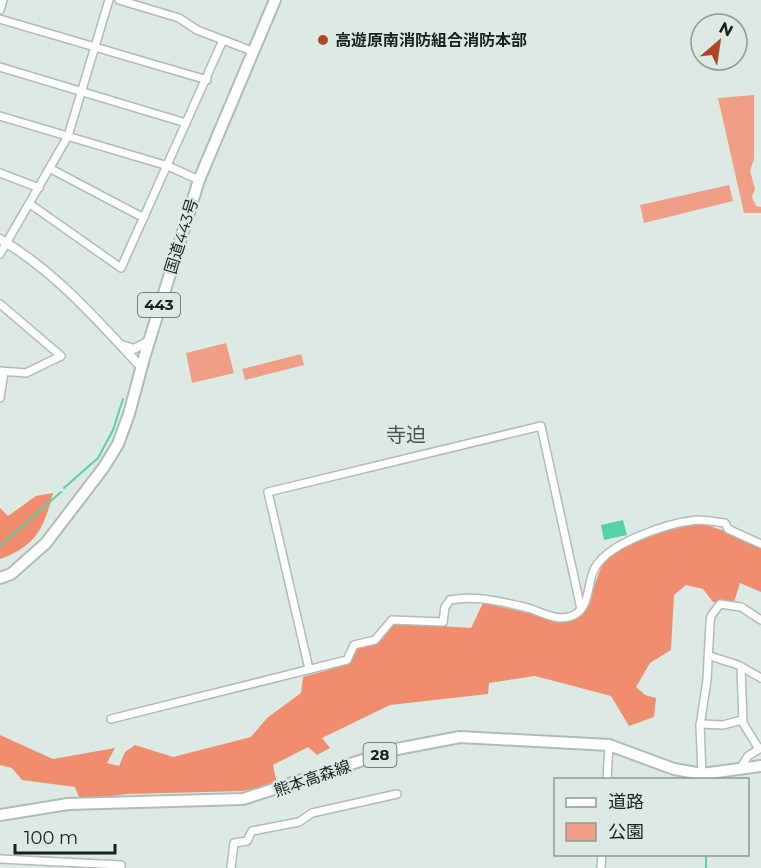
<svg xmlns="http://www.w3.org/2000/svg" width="761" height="868" font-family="Montserrat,'Noto Sans JP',sans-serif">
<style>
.green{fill:#f09f86}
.forest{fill:#f08d6e}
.water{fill:#56d3a6}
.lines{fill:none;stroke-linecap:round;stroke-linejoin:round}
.stream{stroke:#56d3a6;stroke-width:2}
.minor-casing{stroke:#b0bdb7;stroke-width:10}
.tertiary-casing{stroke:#b0bdb7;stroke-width:11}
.primary-casing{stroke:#b0bdb7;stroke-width:14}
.trunk-casing{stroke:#b0bdb7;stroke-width:14}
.minor{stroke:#fff;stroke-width:7}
.tertiary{stroke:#fff;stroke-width:8}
.primary{stroke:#fff;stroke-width:10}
.trunk{stroke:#fff;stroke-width:10}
.poi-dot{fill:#af4725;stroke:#dceae3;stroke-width:2}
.labels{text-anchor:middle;stroke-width:5;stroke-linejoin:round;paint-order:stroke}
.shield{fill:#dceae3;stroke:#545c58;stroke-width:1.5}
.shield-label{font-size:15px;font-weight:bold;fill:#1a1f1d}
.poi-label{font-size:16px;font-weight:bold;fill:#1a1f1d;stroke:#dceae3;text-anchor:start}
.street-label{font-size:16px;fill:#1a1f1d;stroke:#dceae3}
.quarter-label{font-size:20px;fill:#49544f;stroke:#dceae3}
</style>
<rect width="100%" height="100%" fill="#dceae3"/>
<!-- green -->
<g class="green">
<polygon points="754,95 754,159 750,171 755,189 752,197 756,206 761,207 761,213 744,213 718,98"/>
<polygon points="729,185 733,201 644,223 640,205"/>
<polygon points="226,343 234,373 192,383 186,353"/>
<polygon points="301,354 304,365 245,380 242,369"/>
</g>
<!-- forest -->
<g class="forest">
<path d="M53,493C44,527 37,546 0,559V508L8,516L36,496Z"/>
<polygon points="697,522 761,543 761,592 740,583 734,602 713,602 703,589 686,585 674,595 671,650 650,663 636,687 645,695 656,698 654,717 629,726 611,696 535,676 489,683 488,694 390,705 322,738 330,748 317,755 308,747 273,765 277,784 243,791 127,794 80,800 75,787 22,780 12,768 0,765 0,735 53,759 115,748 107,763 119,766 125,752 135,745 173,757 251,737 267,718 301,693 303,677 349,664 356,648 377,642 395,623 471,628 483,603 570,622 586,609 603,562 621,548 655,533"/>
</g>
<!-- water -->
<polygon class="water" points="623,520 627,535 604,540 601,525"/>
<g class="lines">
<!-- stream -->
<g class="stream">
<polyline points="64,488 98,458 113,430 123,399"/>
<polyline points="0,546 61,492"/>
<polyline points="706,868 706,854"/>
</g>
<defs>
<g id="minor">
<polyline points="119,0 179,18 197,30 252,51"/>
<polyline points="0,10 3,0"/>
<polyline points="0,19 207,80"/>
<polyline points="0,67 186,123"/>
<polyline points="0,116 168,166 199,180"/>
<polyline points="51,169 144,218"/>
<polyline points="0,173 39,188"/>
<polyline points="30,204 121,268 223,40"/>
<polyline points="0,254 68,136 109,0"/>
<polyline points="0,304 61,356 26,373 0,371"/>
<polyline points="0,398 4,372"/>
<polyline points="710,656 738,665 761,678"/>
<polyline points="741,667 743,723 759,749"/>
<polyline points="309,669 268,492 541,426 581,609"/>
<path d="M111,719L347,660L354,645L375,640L392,620L443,622L445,607L450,600C476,595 503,602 528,608C541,612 558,622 572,616C590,608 587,587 593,572C604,543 669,523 697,520C706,520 716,522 725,523L728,529L761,544"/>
<polyline points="700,724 723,725 742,720"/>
<polyline points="740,769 748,756 761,748"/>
<polyline points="702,774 700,726 707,680 710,623 711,616 720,604 741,607 761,620"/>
<polyline points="607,780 609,745"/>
<polyline points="0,859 121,865 121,868"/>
<polyline points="231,868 234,843 247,841 252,831 299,822 312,813 397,794"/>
<polyline points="601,868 602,854"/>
</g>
<g id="tertiary">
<path d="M0,239C55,271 98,321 141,367"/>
<polyline points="121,345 134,349 149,341"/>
</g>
<polyline id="primary" points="0,815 68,804 243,799 397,749 460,737 609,745 674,769 702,774 761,766"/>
<polyline id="trunk" points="0,578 11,574 46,543 104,467 118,444 129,414 144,358 199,180 275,0"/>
</defs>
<!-- minor casing -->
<use href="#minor" class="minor-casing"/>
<!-- tertiary casing -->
<use href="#tertiary" class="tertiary-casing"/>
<!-- primary casing -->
<use href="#primary" class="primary-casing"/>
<!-- trunk casing -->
<use href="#trunk" class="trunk-casing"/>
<!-- minor -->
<use href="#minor" class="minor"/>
<!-- tertiary -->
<use href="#tertiary" class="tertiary"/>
<!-- primary -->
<use href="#primary" class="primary"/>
<!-- trunk -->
<use href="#trunk" class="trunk"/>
</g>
<!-- markers -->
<circle class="poi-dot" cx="323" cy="40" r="6"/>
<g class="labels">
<!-- shield labels -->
<g class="shield">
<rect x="138" y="293" width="42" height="24" rx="4.5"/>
<rect x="363.5" y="743" width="33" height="24" rx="4.5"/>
</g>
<g class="shield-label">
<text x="159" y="310">443</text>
<text x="380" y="760">28</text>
</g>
<!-- poi labels -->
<g class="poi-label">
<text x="335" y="46">高遊原南消防組合消防本部</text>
</g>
<!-- street labels -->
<g class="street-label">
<text transform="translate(181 236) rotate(-73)" y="6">国道443号</text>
<text transform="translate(312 778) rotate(-19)" y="6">熊本高森線</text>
</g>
<!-- quarter labels -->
<g class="quarter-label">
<text x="406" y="442">寺迫</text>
</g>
</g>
<!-- legend -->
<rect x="554" y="778" width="195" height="78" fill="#dceae3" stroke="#8e9994" stroke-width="1.5"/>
<rect x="566" y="798" width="30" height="9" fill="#ffffff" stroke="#8e9994" stroke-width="1.5"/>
<text x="608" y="808" font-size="18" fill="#1a1f1d">道路</text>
<rect x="566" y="823" width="30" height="18" fill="#f09f86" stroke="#8e9994" stroke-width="1.5"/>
<text x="608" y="838" font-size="18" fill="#1a1f1d">公園</text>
<!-- north arrow -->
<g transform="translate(719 42) rotate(29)"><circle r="28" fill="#dceae3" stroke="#8e9994" stroke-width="1.5"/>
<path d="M0-4.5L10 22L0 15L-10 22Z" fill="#af4725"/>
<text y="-9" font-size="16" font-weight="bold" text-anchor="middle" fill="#1a1f1d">N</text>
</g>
<!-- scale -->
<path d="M15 844v9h100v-9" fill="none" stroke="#1a1f1d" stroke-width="3"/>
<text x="24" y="844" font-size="18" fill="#1a1f1d" stroke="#dceae3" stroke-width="4.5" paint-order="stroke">100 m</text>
</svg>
